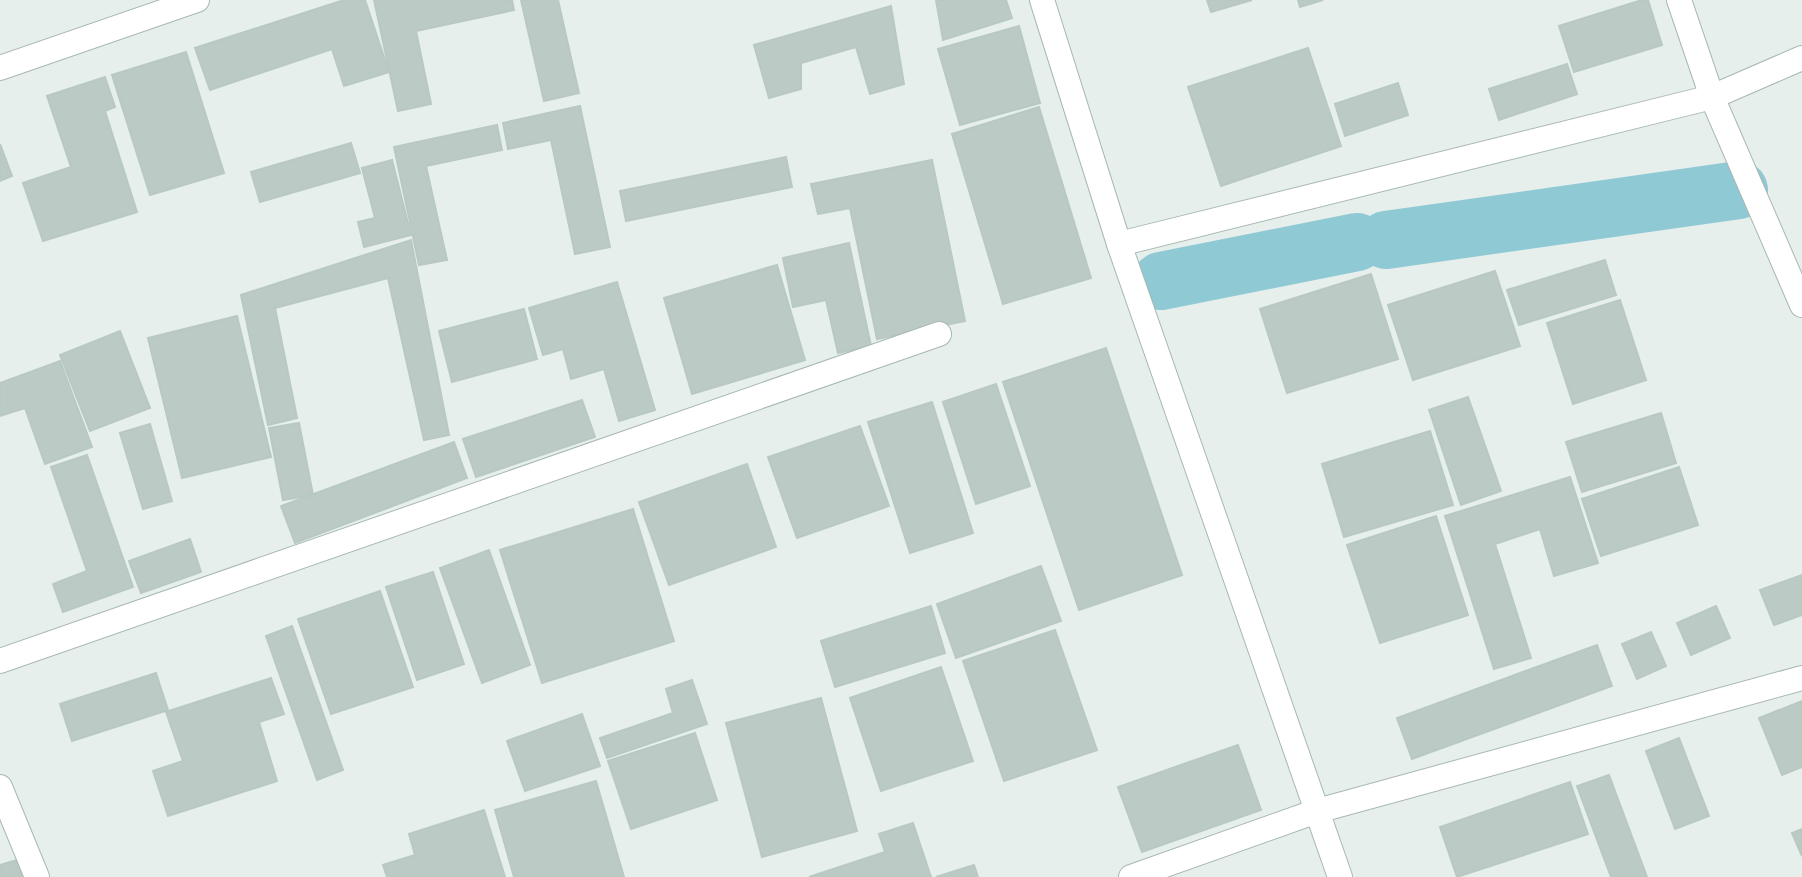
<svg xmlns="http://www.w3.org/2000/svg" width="1802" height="877" font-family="Overpass,sans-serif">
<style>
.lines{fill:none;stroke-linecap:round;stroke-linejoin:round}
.canal{stroke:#8ec9d4;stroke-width:58}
.building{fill:#bbcac4;stroke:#b8c9c2;stroke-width:2}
.minor-casing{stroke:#a8b8b2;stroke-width:26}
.minor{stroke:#fff;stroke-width:24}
</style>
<rect width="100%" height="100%" fill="#e6efeb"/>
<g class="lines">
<!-- canal -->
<g class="canal">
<polyline points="1386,240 1739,190"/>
<polyline points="1161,281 1357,242"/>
</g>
</g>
<!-- building -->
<g class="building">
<polygon points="344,0 365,0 389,72 344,86 332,49 210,90 195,48"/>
<polygon points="374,0 512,0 514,10 416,31 431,104 398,111"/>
<polygon points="521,0 558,0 579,93 544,101"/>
<polygon points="936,0 1006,0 1012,18 943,40"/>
<polygon points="1207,0 1252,0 1211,12"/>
<polygon points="1298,0 1323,0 1300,7"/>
<polygon points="1642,0 1648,0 1662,45 1574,72 1559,26"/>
<polygon points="891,6 904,84 870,94 856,47 801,63 801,89 769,98 754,45"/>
<polygon points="1019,26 1040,103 960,125 938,49"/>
<polygon points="1308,48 1341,146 1221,186 1188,87"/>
<polygon points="186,52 224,173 150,195 112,75"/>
<polygon points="1567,64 1577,94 1499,120 1489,89"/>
<polygon points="105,77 115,107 105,111 137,212 43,241 23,183 71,167 47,96"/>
<polygon points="1398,83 1408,115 1345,136 1335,104"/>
<polygon points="580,106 610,247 575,254 551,140 508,149 503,123"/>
<polygon points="1039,107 1091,278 1003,304 952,134"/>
<polygon points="497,125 502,150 426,166 447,260 419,265 394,147"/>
<polygon points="351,143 360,173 260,202 251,172"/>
<polygon points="0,144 12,176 0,181"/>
<polygon points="786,157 792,187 626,221 620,191"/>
<polygon points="392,160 411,235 364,247 358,222 375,218 362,168"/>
<polygon points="932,160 965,321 877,339 850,208 818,214 811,184"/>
<polygon points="411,240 449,435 424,440 388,278 275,308 297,418 268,425 241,295"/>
<polygon points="849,243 871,346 838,353 826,300 793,307 783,258"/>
<polygon points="1605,260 1616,295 1519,325 1507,290"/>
<polygon points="777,265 805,360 692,394 664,298"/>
<polygon points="1495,271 1520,346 1413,380 1388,305"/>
<polygon points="1371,274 1398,359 1287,393 1260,309"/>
<polygon points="617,282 655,410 619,421 604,369 571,379 563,349 543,355 529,308"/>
<polygon points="1620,300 1646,380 1573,404 1547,323"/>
<polygon points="524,309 537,359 452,382 439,331"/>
<polygon points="237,316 271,457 182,478 148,338"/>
<polygon points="120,331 150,408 90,431 60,355"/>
<polygon points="1106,348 1182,575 1079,610 1003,382"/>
<polygon points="60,361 92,447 45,464 25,408 0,416 0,383"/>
<polygon points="996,384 1030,486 976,504 943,402"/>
<polygon points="1468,397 1501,491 1461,505 1429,410"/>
<polygon points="582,400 595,437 476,477 463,439"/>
<polygon points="932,402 973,533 910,553 868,422"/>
<polygon points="1661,413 1676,463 1582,492 1566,442"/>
<polygon points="299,423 313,495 283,500 269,428"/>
<polygon points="150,424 172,501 143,509 120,433"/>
<polygon points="860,426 889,506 797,538 768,457"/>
<polygon points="1430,431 1453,505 1344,537 1322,464"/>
<polygon points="454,442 467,478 295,543 281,506"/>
<polygon points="87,455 133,587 63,612 53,584 87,571 51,467"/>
<polygon points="747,464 776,547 669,585 639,502"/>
<polygon points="1679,467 1698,525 1601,556 1582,499"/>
<polygon points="1570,477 1598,563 1554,576 1540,529 1495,544 1531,658 1494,669 1445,516"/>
<polygon points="633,509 674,641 542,683 500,550"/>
<polygon points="1436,516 1468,615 1380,643 1347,545"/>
<polygon points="190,539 201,572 141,593 129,561"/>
<polygon points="489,550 530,665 482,683 440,568"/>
<polygon points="1041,566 1061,621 956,658 937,604"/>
<polygon points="433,572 464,664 417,680 386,587"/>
<polygon points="1802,575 1802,615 1774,625 1760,590"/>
<polygon points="380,591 413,687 331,714 298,619"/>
<polygon points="931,606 945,653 835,687 821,641"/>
<polygon points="1716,606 1730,638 1691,655 1677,623"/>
<polygon points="292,626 343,770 317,780 266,636"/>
<polygon points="1055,630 1097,750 1004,781 963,661"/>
<polygon points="1651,632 1666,666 1637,679 1622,644"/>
<polygon points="1597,645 1612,686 1412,759 1397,718"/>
<polygon points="941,667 973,761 881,791 850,698"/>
<polygon points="156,673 168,710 72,741 60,704"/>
<polygon points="271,678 284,714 259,722 277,781 168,816 153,771 183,761 166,712"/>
<polygon points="692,680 707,724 607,758 600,738 673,713 666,689"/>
<polygon points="821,698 857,831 762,857 726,723"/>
<polygon points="1802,701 1802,767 1782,775 1759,718"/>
<polygon points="582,714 600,766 525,791 507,741"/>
<polygon points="695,733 717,800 631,829 608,761"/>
<polygon points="1679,738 1709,816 1675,829 1646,751"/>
<polygon points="1238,745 1261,810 1142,852 1118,787"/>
<polygon points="1609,775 1647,877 1611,877 1577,786"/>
<polygon points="596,781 624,877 514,877 495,810"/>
<polygon points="1570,782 1588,834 1457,877 1440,827"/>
<polygon points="484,810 505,877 387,877 383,865 415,855 409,834"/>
<polygon points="913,823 931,877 809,877 885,852 879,834"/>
<polygon points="1802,829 1802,856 1792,833"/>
<polygon points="17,860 22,877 0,877 0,865"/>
<polygon points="974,865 978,877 936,877"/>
</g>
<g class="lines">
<defs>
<g id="minor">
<polyline points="1042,0 1119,244 1340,877"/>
<polyline points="1679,0 1712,97 1802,305"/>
<polyline points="0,68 197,0"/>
<polyline points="1119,244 1712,97 1802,58"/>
<polyline points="0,661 939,334"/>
<polyline points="0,787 37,877"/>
<polyline points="1131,877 1317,811 1802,678"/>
</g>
</defs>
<!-- minor casing -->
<use href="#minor" class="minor-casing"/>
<!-- minor -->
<use href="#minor" class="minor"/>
</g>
</svg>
